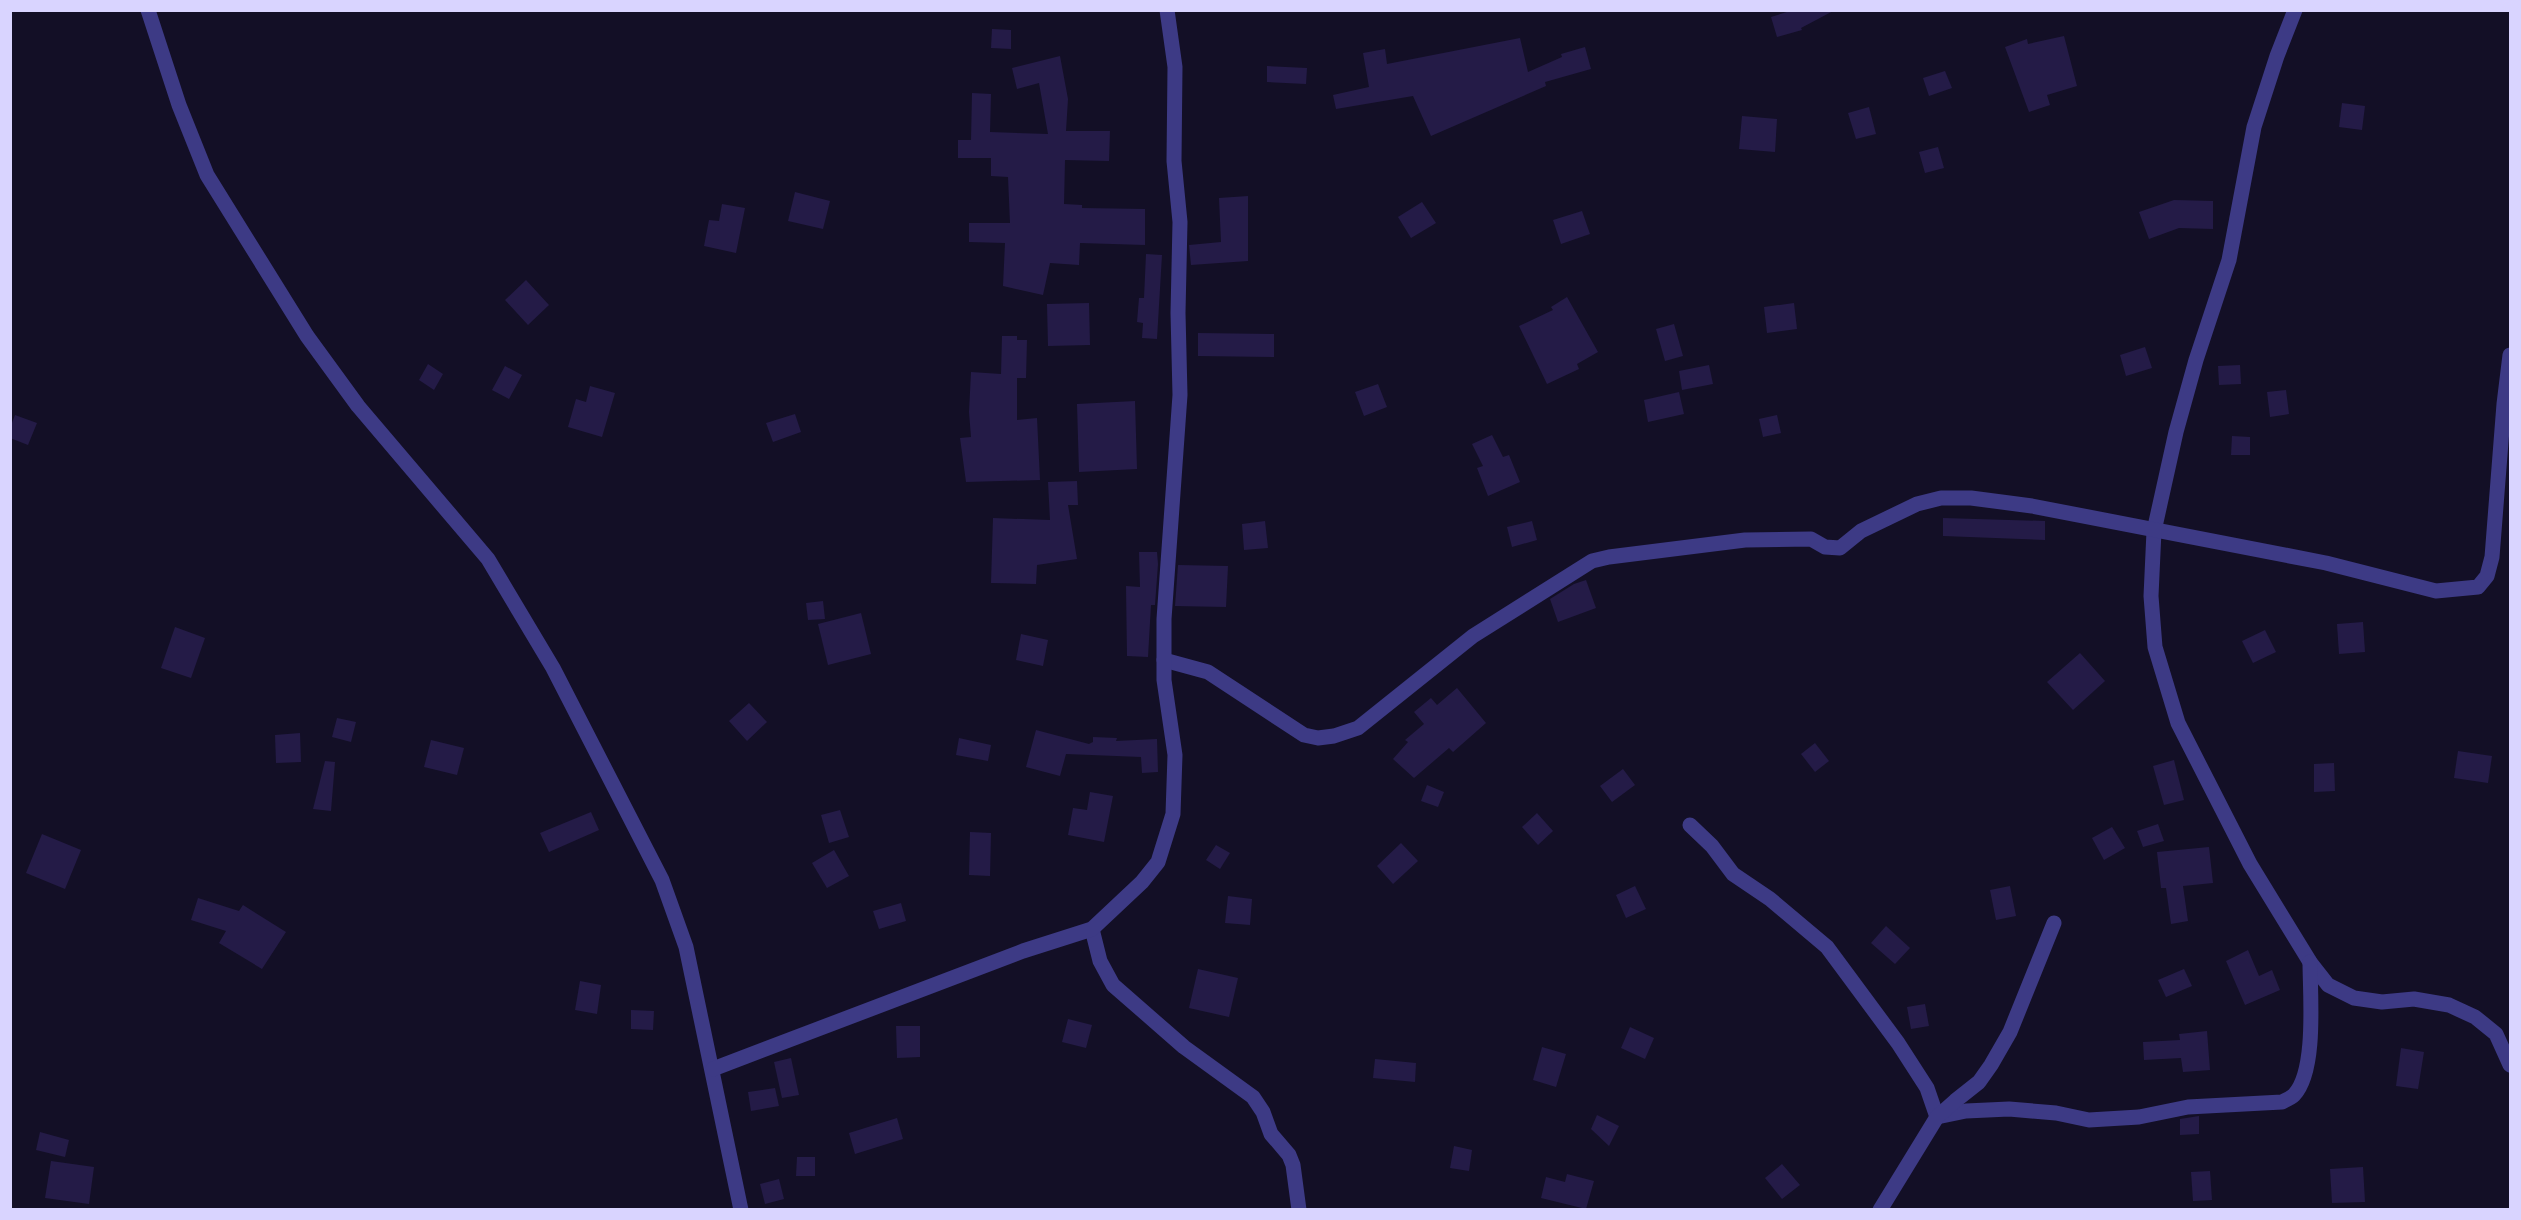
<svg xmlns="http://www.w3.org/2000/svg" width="2521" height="1220" font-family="'Fira Sans',sans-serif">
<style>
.building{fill:#241b47}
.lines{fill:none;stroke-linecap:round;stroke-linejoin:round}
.minor{stroke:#3d3a85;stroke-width:15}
</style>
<rect width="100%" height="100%" fill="#130f26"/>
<!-- building -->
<g class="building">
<polygon points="1793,10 1835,10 1801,28 1802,30 1777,37 1771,17"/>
<polygon points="992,29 1011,30 1011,49 991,48"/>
<polygon points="2064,36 2077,86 2047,95 2050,105 2029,112 2005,47 2027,39 2028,44"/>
<polygon points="1520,38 1528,72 1562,57 1561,54 1585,47 1591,69 1545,82 1546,86 1431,136 1413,96 1336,109 1333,95 1369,87 1363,53 1385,49 1387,64"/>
<polygon points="1060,56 1068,99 1066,131 1110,131 1109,161 1065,160 1064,204 1082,205 1082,208 1145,209 1145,245 1080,243 1079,265 1050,263 1043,295 1003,286 1005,243 969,242 969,223 1010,223 1008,177 991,176 991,158 958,158 958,140 971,140 972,93 991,94 990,132 1048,134 1039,83 1017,89 1012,68"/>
<polygon points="1267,66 1307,68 1306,84 1267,82"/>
<polygon points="1945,71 1952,88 1929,96 1923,78"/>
<polygon points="2342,103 2365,106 2362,130 2339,127"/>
<polygon points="1869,107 1876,134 1856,139 1848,113"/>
<polygon points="1742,116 1777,119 1775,152 1739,149"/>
<polygon points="1938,147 1944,168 1925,173 1919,152"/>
<polygon points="795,192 830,201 823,229 788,221"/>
<polygon points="1248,196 1248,261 1191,265 1189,245 1221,242 1219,198"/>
<polygon points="2174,200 2213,201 2213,229 2179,228 2149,239 2139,212"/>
<polygon points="1422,202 1436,223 1411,238 1398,217"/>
<polygon points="722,204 745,208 736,253 704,246 709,220 719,221"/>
<polygon points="1582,211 1590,234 1561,244 1553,220"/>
<polygon points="1146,254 1162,255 1157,339 1142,338 1143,323 1137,322 1139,298 1144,298"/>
<polygon points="526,280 549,305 528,325 505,300"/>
<polygon points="1567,297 1598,352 1577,364 1579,369 1547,384 1519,326 1553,310 1551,307"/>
<polygon points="1089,303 1090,345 1048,346 1047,304"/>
<polygon points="1794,303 1797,329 1767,333 1764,307"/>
<polygon points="1674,324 1683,356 1665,361 1656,329"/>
<polygon points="1198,333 1274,334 1274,357 1198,356"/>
<polygon points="1002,336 1017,336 1017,340 1027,340 1026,378 1017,378 1017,420 1037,418 1040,480 966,482 960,438 971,437 969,412 971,372 1001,374"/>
<polygon points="2145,347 2152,368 2126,376 2120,355"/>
<polygon points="428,364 443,374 434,390 419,380"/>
<polygon points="1709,365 1713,384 1682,390 1679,371"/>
<polygon points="2240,365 2241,384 2219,385 2218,366"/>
<polygon points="505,366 522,375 509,399 492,390"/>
<polygon points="1378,384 1387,407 1364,416 1355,392"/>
<polygon points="590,386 615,393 602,437 568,427 576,399 586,402"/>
<polygon points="2286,390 2289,414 2270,417 2267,392"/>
<polygon points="1679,392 1684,414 1648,422 1644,400"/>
<polygon points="1135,401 1137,469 1079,472 1077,404"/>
<polygon points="795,414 801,432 773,442 766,423"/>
<polygon points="15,415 37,423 28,445 10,438 10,428"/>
<polygon points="1777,415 1781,433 1763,437 1759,419"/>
<polygon points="1492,435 1503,457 1509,455 1520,482 1488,496 1477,468 1483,466 1472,444"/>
<polygon points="2232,436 2250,437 2250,455 2231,455"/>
<polygon points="1077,481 1078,505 1068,505 1077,559 1037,565 1036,584 991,583 993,518 1050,520 1048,482"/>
<polygon points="1943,518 2045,521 2045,540 1943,536"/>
<polygon points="1265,521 1268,548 1244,550 1242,524"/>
<polygon points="1532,521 1537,540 1512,547 1507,527"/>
<polygon points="1139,552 1157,552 1158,564 1155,605 1151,605 1148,657 1127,656 1126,586 1140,587"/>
<polygon points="1178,565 1228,566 1226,607 1175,606"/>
<polygon points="1586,580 1596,608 1558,622 1550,599 1574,584"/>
<polygon points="823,601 825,619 808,620 806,603"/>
<polygon points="861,613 871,654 828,665 818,624"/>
<polygon points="2363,622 2365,652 2339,654 2337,624"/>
<polygon points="175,627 205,638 191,678 161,668"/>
<polygon points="2265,630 2276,652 2253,663 2242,641"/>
<polygon points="1021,634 1048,640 1043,666 1016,660"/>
<polygon points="2080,653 2105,681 2073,710 2047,682"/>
<polygon points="1457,688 1486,723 1453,752 1449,748 1414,778 1393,759 1408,742 1405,740 1424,724 1414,712 1431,698 1437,705"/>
<polygon points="749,703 767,722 747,741 729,721"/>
<polygon points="337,718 356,722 351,742 332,737"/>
<polygon points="1036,730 1089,744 1093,742 1093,737 1117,738 1116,741 1157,739 1158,772 1142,773 1141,757 1066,754 1060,776 1026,767"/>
<polygon points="300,733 301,762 276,763 275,735"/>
<polygon points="959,738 991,745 988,761 956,755"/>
<polygon points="431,740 464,748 457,775 424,767"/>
<polygon points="1815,743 1829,761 1815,772 1801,754"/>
<polygon points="2458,751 2492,756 2488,783 2454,778"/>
<polygon points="2174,760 2184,800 2164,805 2153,766"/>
<polygon points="325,761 335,762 331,811 313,809"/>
<polygon points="2334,763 2335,791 2314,792 2314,764"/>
<polygon points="1623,769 1635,785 1612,802 1600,786"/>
<polygon points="1427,785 1444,792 1438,807 1421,801"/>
<polygon points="1090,792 1113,796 1104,842 1068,835 1073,808 1087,810"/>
<polygon points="840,810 849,837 829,843 821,815"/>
<polygon points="591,812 599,830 549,852 540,833"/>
<polygon points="1537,813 1553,831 1538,845 1522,827"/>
<polygon points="2158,824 2164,841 2143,847 2137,831"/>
<polygon points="2112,827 2125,848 2104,860 2092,838"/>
<polygon points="970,832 991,833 990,876 969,875"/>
<polygon points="42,834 81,850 65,889 26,873"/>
<polygon points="1401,843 1418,861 1393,884 1377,866"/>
<polygon points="1216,845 1230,853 1220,869 1206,860"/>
<polygon points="2209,847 2213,883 2183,886 2188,921 2171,924 2166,888 2161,888 2157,852"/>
<polygon points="834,850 849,876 827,888 812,863"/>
<polygon points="1635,886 1646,909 1626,918 1616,895"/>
<polygon points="2010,886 2016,916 1996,920 1990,890"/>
<polygon points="1228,896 1252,899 1250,925 1225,923"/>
<polygon points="198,898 239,911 243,905 286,932 262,969 219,943 226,931 191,920"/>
<polygon points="901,903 906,921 879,929 873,911"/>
<polygon points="1886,926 1910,948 1895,964 1871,943"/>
<polygon points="2248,950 2259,976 2272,970 2280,990 2245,1005 2226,961"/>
<polygon points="1198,969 1238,978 1229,1017 1189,1008"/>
<polygon points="2184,969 2192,986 2166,997 2158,980"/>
<polygon points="580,981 601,985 597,1014 575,1010"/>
<polygon points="1925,1004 1929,1026 1911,1029 1907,1007"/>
<polygon points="631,1010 654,1011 653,1030 631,1029"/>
<polygon points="1068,1019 1092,1025 1086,1048 1062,1042"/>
<polygon points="896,1026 920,1026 920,1057 897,1058"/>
<polygon points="1630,1027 1654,1038 1645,1059 1621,1048"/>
<polygon points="2207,1031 2210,1070 2183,1072 2181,1058 2144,1060 2143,1042 2180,1040 2179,1034"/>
<polygon points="1542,1047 1566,1054 1556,1087 1533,1080"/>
<polygon points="2401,1048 2424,1052 2418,1089 2396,1086"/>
<polygon points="791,1058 799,1095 782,1098 774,1062"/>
<polygon points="1375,1059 1416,1063 1415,1082 1373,1078"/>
<polygon points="775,1088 779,1106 751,1111 748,1092"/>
<polygon points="1597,1115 1619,1126 1609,1146 1591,1129"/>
<polygon points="2199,1116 2199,1134 2180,1135 2180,1119"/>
<polygon points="897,1118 903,1139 855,1154 849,1133"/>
<polygon points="40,1132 69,1140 65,1157 36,1150"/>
<polygon points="1454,1146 1472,1150 1469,1171 1450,1168"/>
<polygon points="797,1157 815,1157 815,1176 796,1176"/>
<polygon points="51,1161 94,1167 89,1204 45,1198"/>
<polygon points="1782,1164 1800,1185 1782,1199 1765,1178"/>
<polygon points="2363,1167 2365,1202 2332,1203 2330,1169"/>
<polygon points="2210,1171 2212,1200 2193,1201 2191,1172"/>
<polygon points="1567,1174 1594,1181 1586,1209 1541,1198 1546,1177 1565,1182"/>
<polygon points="779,1179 784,1199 765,1204 760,1184"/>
</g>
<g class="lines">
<!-- minor -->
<g class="minor">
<polyline points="148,10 179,105 207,175 307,336 358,406 488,559 553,668 662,880 686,947 741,1210"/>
<polyline points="2295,10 2277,56 2254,127 2229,260 2196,360 2176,432 2154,531 2151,596 2155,647 2178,723 2250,864 2310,962 2328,985 2354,998 2382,1002 2414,999 2449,1005 2475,1017 2496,1034 2510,1065"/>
<polyline points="1164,660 1208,672 1304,735 1318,738 1334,736 1358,728 1473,636 1592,561 1609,557 1745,540 1811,539 1825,547 1840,548 1861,531 1917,504 1941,498 1971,498 2032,506 2326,563 2436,591 2478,587 2487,576 2492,557 2504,404 2510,355"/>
<path d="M1690,825L1712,846L1733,874L1770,899L1827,947L1898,1043L1927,1088L1937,1117L1966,1111L2009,1109L2056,1113L2089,1120L2139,1117L2188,1107L2282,1102C2286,1100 2291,1098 2294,1095C2317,1071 2310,994 2310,962"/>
<polyline points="1092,929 1100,961 1113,985 1184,1047 1253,1097 1263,1112 1271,1134 1289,1155 1293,1165 1299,1210"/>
<polyline points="713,1069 1023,951 1092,929 1142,882 1158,862 1173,814 1175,755 1164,680 1164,619 1180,395 1178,313 1180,222 1174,161 1175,67 1167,10"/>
<polyline points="1880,1210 1937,1117 1955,1101 1979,1082 1991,1065 2010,1032 2054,923"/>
</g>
</g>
<!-- border -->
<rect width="2521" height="1220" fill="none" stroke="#d9d4ff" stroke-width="24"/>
</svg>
